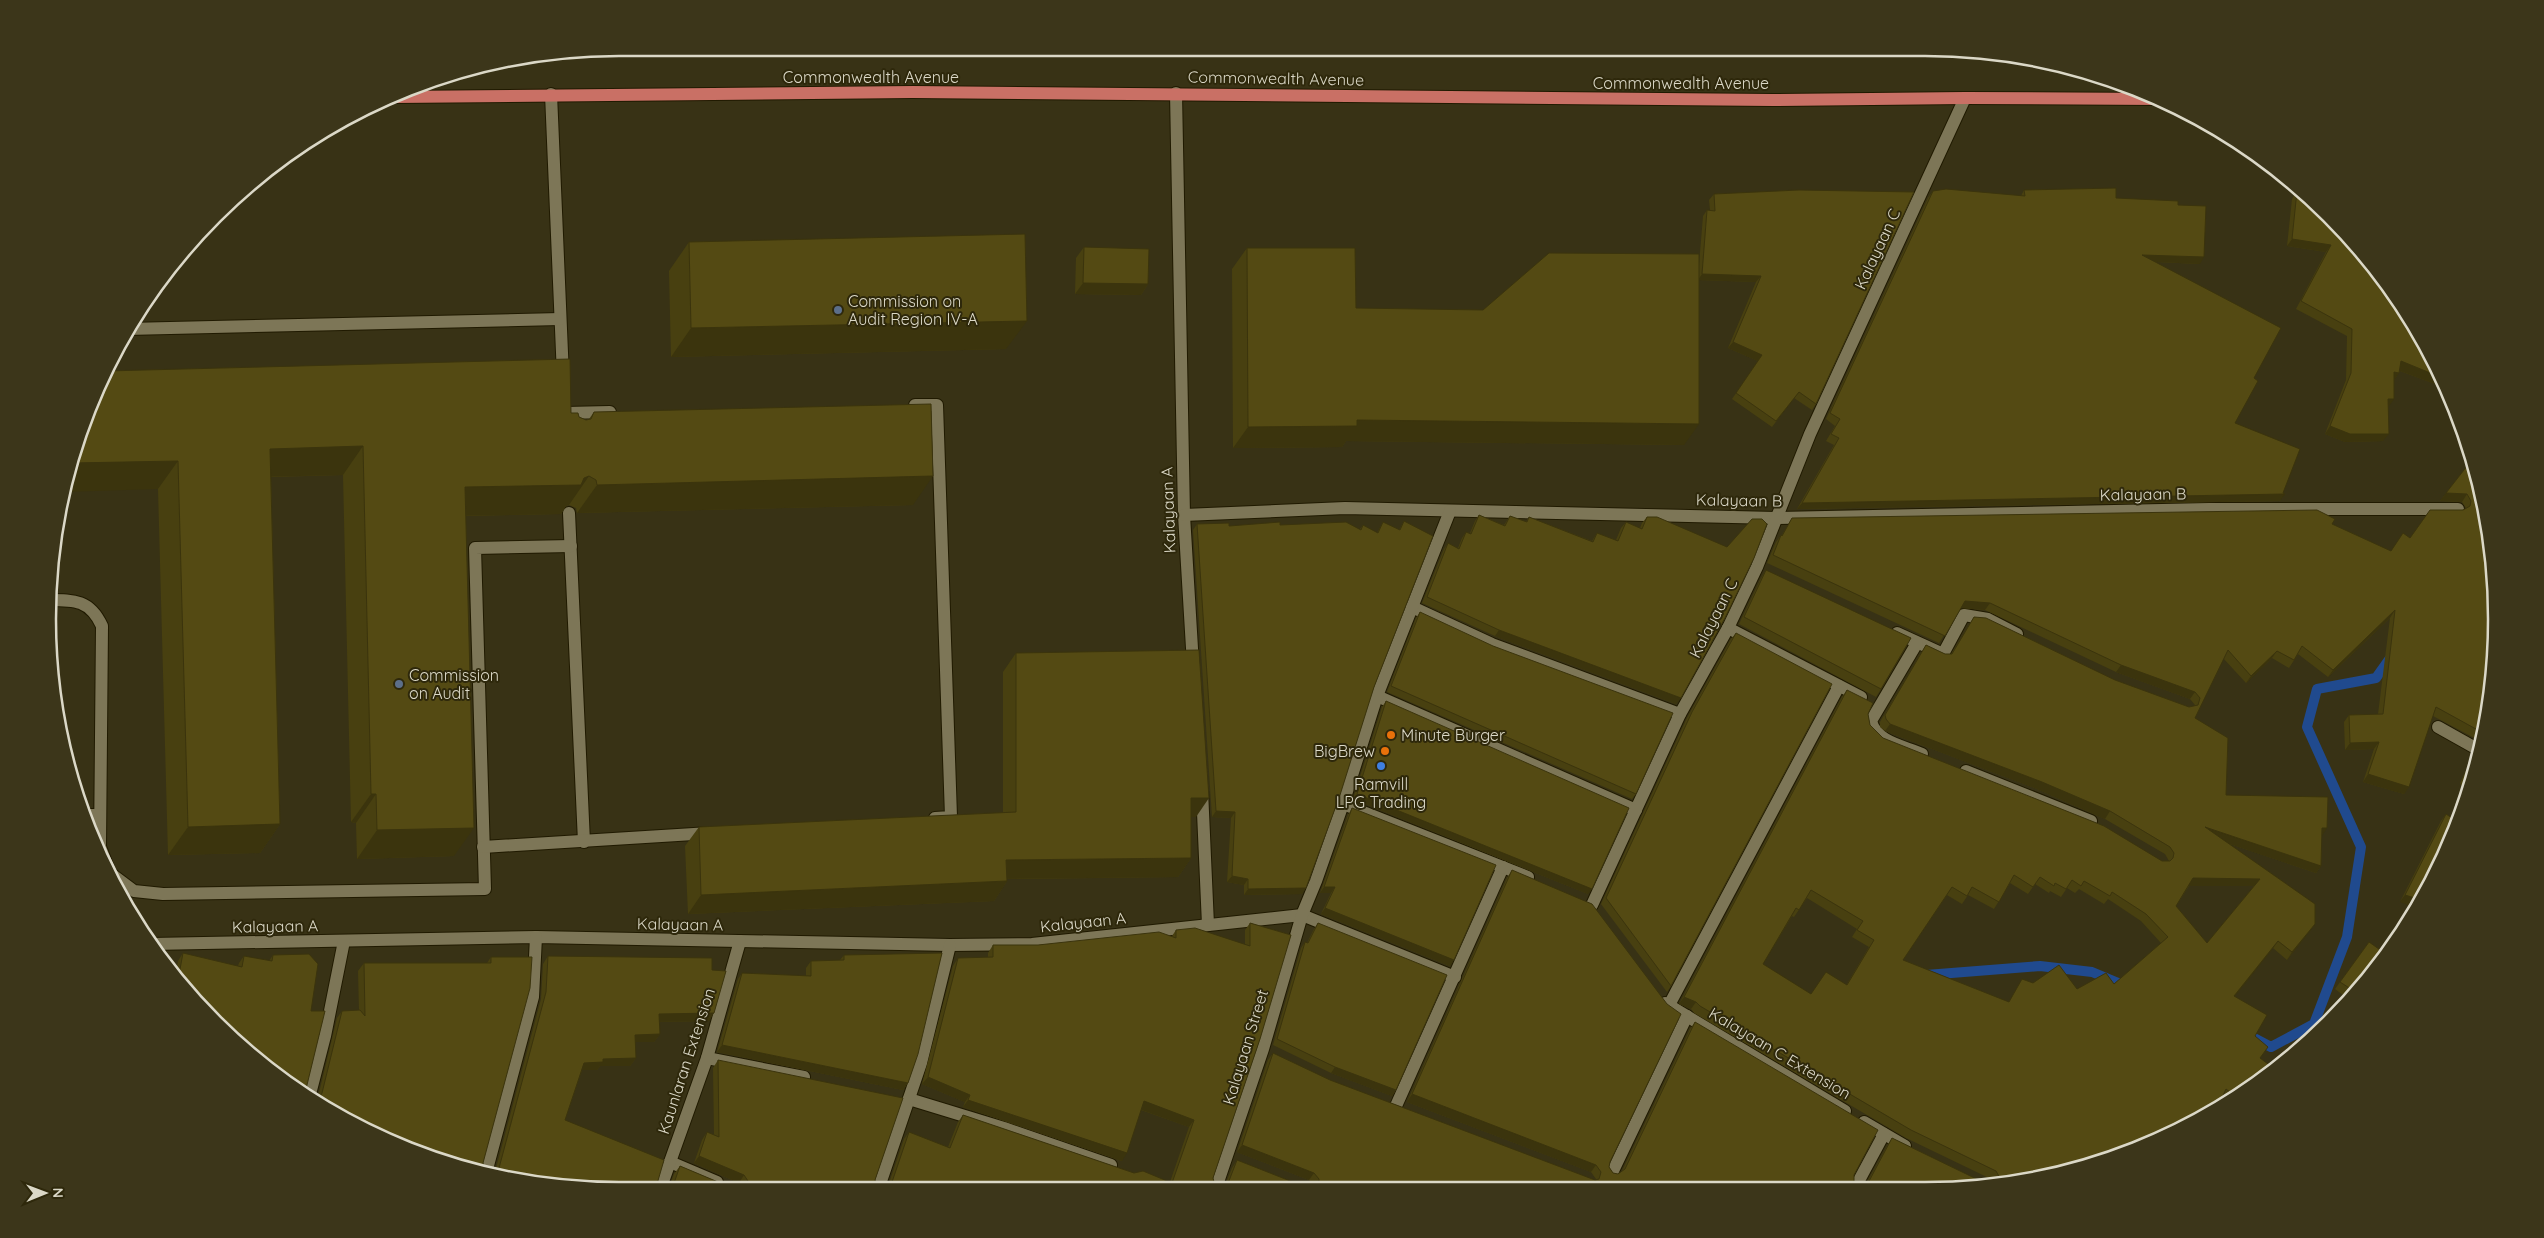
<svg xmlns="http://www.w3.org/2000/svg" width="2544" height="1238" font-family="Quicksand,sans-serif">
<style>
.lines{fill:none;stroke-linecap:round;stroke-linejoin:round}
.stream{stroke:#204a8e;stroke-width:10}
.service-casing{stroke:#201a00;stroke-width:14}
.minor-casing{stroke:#201a00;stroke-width:14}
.primary-casing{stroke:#201a00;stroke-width:14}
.service{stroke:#7d7657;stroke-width:12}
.minor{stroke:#7d7657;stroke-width:12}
.primary{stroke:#c97065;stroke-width:12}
.wall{fill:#484010;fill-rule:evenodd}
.shaded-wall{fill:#3b340d}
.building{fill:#544a13;stroke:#3b340d;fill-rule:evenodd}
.service-dot{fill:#5c6f8a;stroke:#2e280b;stroke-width:2}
.food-dot{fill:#e8710a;stroke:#2e280b;stroke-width:2}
.shop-dot{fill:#3f7fe0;stroke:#2e280b;stroke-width:2}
.labels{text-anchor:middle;stroke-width:4;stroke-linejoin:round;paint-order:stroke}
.street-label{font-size:16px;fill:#dbd8c7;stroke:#2e280b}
.poi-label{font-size:16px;fill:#dbd8c7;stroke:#2e280b;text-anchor:start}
.rim{fill:none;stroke:#dbd8c7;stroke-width:2.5}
</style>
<rect width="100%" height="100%" fill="#383215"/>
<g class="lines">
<!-- stream -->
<g class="stream">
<polyline points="1926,975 2040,966 2092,972 2128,987"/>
<polyline points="2252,1037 2271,1047 2314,1024 2347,937 2361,847 2307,727 2317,689 2376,678 2391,657"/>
</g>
<defs>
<g id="service">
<polyline points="551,94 563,376"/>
<polyline points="127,329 560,319"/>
<polyline points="915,405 937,405 951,817 935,818"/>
<polyline points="565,413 610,412"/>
<polyline points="569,513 584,842"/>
<path d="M49,600C75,600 90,600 102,626L100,847L110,873L134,891L163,894L485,889L475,548L571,546"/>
<polyline points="83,815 99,815"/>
<polyline points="483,847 710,833"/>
<polyline points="1302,915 1455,977"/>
<polyline points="1668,1007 1839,686"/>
<polyline points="909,1099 1004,1128 1111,1165"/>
<polyline points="1396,1106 1503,867"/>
</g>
<g id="minor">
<polyline points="1176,93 1184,515 1193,665"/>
<polyline points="1184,515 1345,508 1776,518 2209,509 2458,509"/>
<polyline points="1412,607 1492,644 1680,714"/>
<polyline points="1728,628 1861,697"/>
<polyline points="1897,633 1943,654 1964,615 1988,619 2017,634"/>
<path d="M1917,643L1871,721C1876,742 1904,746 1922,754"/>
<polyline points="1377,696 1636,810"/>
<polyline points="2438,727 2479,750"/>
<polyline points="1966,771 2091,821"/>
<polyline points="1202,790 1208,925"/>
<polyline points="1343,804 1528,877"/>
<polyline points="1592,905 1680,714 1728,628 1757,567 1810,434 1965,98"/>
<polyline points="151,944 536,937 950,945 1032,944 1302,915"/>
<polyline points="1665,1003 1845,1111"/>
<polyline points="707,1058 804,1077"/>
<polyline points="309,1098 325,1036 344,941"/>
<polyline points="1864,1122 1905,1146"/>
<polyline points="670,1162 717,1182"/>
<polyline points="486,1173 533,997 536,937"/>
<polyline points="1612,1173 1687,1016"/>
<polyline points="1856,1186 1884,1134"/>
<polyline points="1216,1188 1263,1049 1302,915 1316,881 1343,804 1377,696 1450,511"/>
<polyline points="660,1190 707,1058 740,941"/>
<polyline points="878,1190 921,1063 950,945"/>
</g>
<polyline id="primary" points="394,97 913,92 1772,100 1965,98 2158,99"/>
</defs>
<!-- service casing -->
<use href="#service" class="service-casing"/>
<!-- minor casing -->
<use href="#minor" class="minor-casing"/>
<!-- primary casing -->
<use href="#primary" class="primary-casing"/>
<!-- service -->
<use href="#service" class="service"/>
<!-- minor -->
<use href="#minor" class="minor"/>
<!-- primary -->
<use href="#primary" class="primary"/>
</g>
<!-- wall -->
<g class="wall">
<polygon points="1799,190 1816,404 1812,410 1794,398 1772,427 1732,399 1758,361 1728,348 1756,282 1699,280 1684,445 1346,441 1342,447 1233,448 1232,269 1247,248 1356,308 1483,310 1699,265 1703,216 1707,210 1710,210 1709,200 1714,194"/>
<polygon points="2024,190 2116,198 2178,205 2200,264 2156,262 2254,378 2235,423 2283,493 2280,501 1797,509 1834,445 1826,441 1835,426 1826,419 1928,198 1933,191 2021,196"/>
<polygon points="2297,191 2400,302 2445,385 2443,387 2400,371 2394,380 2389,406 2388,406 2383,441 2345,442 2325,434 2346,380 2347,336 2296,309 2326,252 2287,246 2292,199"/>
<polygon points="689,242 1006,349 671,357 669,271"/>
<polygon points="1084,247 1148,284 1141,295 1075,294 1076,258"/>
<polygon points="91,401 571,413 586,420 589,419 594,412 913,505 577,513 576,508 569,505 566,506 561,514 466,516 454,856 357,859 356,823 351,822 343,475 271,477 280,824 260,853 168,855 158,489"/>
<path d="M2471,461L2485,731L2482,742L2433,716L2404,794L2363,782L2374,749L2345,750L2344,722L2349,715L2378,714L2390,618L2328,677L2298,654L2289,668L2272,658L2246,683L2223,658L2195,718L2226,795L2322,836L2321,866L2316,873L2230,844L2315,924L2287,960L2273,948L2234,997L2255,1036L2260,1058L2273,1072L2226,1100L2222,1097L1995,1186L1991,1179L1906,1138L1694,1013L1691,1009L1679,1004L1842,697L1847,690L1868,714L1870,725L1883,738L2162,861H2169L2165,854L2105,819L2037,789L1885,731L1880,727V722L1921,653L1926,645L1945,654H1951L1974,617L2115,680L2189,707L2195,706V705L2190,699L2116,672L1985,610L1961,608L1939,643L1767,563L1776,542L1781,535H1782L1792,518L2332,524L2391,551L2410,538L2466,508L2462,502L2440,501ZM2010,883L2028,894L2035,884L2049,893L2050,891L2061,897L2067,888L2075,893L2079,889L2104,904L2108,899L2141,921L2161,943L2114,984L2077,989L2033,983L2022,979L2009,1002L1903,960L1947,895L1962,904L1968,895L1994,909ZM2189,886H2254L2207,943L2176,906ZM1807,898L1857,929L1852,937L1869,947L1847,984L1811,994L1763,964L1792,916L1794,917Z"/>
<polygon points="1479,515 1504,525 1510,516 1526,522 1529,517 1592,541 1597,533 1616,540 1621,528 1626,522 1640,528 1642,523 1647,517 1676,704 1495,636 1422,603 1444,549 1448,543 1458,548 1462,538 1466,532 1470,533 1475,521"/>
<polygon points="1404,521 1374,687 1302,894 1244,895 1244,885 1227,882 1231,818 1212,817 1193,530 1197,524 1229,526 1280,525 1360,529 1363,525 1377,533 1383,522 1399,530"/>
<polygon points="1766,570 1881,689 1876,697 1739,624 1761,578"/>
<polygon points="1420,612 1636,794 1632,799 1387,692 1416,618"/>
<polygon points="1736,633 1671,986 1667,992 1601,904 1687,718 1731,639"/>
<polygon points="1016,653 1196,817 1191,817 1191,858 1178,877 1007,879 1007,881 994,901 688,914 685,846 699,827 1003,813 1003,672"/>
<polygon points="1386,701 1588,894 1353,799 1382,707"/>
<polygon points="2479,749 2480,749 2466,794 2460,783 2473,756"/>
<polygon points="1352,808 1450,966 1321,914 1331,893 1320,893 1348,815"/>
<polygon points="2446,814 2458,822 2400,902 2441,821"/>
<polygon points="1512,870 1610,1162 1609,1167 1613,1173 1618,1174 1622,1171 1690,1029 1695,1022 1854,1175 1854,1182 1857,1185 1313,1188 1314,1186 1309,1180 1237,1152 1268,1060 1273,1053 1330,1080 1595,1180 1596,1180 1596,1179 1591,1172 1407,1102 1507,878"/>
<polygon points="1250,923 1291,935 1213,1178 1215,1186 887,1189 904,1139 909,1132 948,1147 958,1122 963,1115 1134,1173 1170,1182 1189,1127 1141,1110 1122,1161 963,1107 965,1102 922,1084 953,966 958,958 988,957 988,953 993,945 1038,945 1172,936 1176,930 1245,945 1245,930"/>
<polygon points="1318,923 1396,1090 1392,1096 1331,1073 1273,1045 1301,948 1305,942 1307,943 1314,929"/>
<polygon points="2369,942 2379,967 2347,998 2335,989"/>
<polygon points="183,953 238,966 239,963 244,956 269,961 273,955 311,1011 306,1089 308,1096 313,1099 318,1097 337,1018 342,1011 359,1011 358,971 364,963 487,963 491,957 483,1163 485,1171 490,1174 495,1172 541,999 543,964 548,956 709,1021 659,1022 660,1034 654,1042 635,1042 636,1058 630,1066 600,1066 597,1070 582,1070 565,1120 657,1184 659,1188 507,1179 400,1147 302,1094 242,1048 175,977 178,961"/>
<polygon points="844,955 908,1083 903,1090 717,1052 738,979 742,973 806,976 806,968 811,961 840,960"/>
<polygon points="718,1060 875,1180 877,1188 743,1190 739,1183 694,1163 702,1140 707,1132 714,1135 713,1068"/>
<polygon points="1892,1138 1991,1186 1866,1184 1887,1146"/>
<polygon points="1237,1160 1308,1188 1224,1188 1232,1168"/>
<polygon points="680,1166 737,1190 669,1188 674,1174"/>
</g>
<!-- shaded-wall -->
<g class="shaded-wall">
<polygon points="2292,239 2331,245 2326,252 2287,246"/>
<polygon points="2142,255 2204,257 2200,264 2137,261"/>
<polygon points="1702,274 1761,276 1756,282 1698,280"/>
<polygon points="1083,283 1148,284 1141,295 1075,294"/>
<polygon points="1027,321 1006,349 671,357 691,328"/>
<polygon points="1733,342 1762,355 1758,361 1728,348"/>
<polygon points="2401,361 2440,377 2445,385 2443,387 2395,369"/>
<polygon points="2394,372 2399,373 2394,380"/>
<polygon points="2388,399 2394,399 2389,406 2383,406"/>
<polygon points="1357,420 1699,424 1684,445 1346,441 1342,447 1233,448 1248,427"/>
<polygon points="2330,426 2389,434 2383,441 2345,442 2325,434"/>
<polygon points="363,446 343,475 250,477 270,449"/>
<polygon points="178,461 158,489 63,492 72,463"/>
<polygon points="589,476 569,505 566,506 561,514 445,516 465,487 584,478"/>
<polygon points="933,476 913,505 577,513 597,485"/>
<polygon points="2446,493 2467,494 2462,502 2440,501"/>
<polygon points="2285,494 2280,501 1797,509 1802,503"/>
<polygon points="1965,601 1990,603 1985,610 1960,608"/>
<polygon points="2395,610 2390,618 2328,677 2333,670"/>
<polygon points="1499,630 1681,698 1676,704 1495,636"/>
<polygon points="2277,651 2272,658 2246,683 2251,676"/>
<polygon points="2121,665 2195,692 2190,699 2116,672"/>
<polygon points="1890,724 2042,782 2110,811 2105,819 2037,789 1885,731"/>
<polygon points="2379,742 2374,749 2345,750 2350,743"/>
<polygon points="2368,774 2409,787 2404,794 2363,782"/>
<polygon points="371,794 376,794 356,823 351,822"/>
<polygon points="1357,794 1592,889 1588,894 1353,799"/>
<polygon points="1191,798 1209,798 1196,817 1177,817"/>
<polygon points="1216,811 1235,812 1231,818 1212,817"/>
<polygon points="280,824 260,853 168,855 188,827"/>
<polygon points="2205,827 2321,866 2316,873 2200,834"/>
<polygon points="474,828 454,856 357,859 377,830"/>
<polygon points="2322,828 2327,828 2322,836"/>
<polygon points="1191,858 1178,877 993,879 1006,860"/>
<polygon points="1232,876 1248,879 1244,885 1227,882"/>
<polygon points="2193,878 2260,879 2255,886 2188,886"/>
<polygon points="1007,881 994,901 688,914 701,895"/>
<polygon points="1324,887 1335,887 1331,893 1320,893"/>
<polygon points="1306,888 1302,894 1244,895 1248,889"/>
<polygon points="2405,895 2418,899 2413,907 2400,902"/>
<polygon points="1325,908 1454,960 1450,966 1321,914"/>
<polygon points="2315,924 2310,931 2287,960 2292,952"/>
<polygon points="2278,941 2273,948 2229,1004 2234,996"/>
<polygon points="1684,997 1696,1002 1691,1009 1679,1004"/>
<polygon points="714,1013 709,1021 654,1022 659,1014"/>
<polygon points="660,1034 654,1042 630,1042 635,1035"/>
<polygon points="722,1045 908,1083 903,1090 717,1052"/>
<polygon points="636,1058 630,1066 600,1066 597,1070 579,1070 584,1063 603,1059"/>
<polygon points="1335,1067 1396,1090 1392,1096 1331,1073"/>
<polygon points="928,1077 970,1095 965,1102 922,1084"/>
<polygon points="1412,1094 1596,1165 1591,1172 1407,1102"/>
<polygon points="968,1100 1127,1153 1122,1161 963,1107"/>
<polygon points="1144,1101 1194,1120 1189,1127 1139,1109"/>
<polygon points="1242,1145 1314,1173 1309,1180 1237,1152"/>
<polygon points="699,1156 744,1175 739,1183 694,1163"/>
</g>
<!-- building -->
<g class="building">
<polygon points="2116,188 2116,198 2178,201 2178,205 2206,206 2204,257 2142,255 2281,328 2254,378 2258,381 2235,423 2300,449 2283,493 2285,494 1802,503 1839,438 1831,434 1840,419 1830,413 1933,191 1946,189 2025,196 2024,190"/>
<polygon points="1799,190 1914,192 1816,404 1799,392 1776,421 1736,393 1762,355 1733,342 1761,276 1702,274 1707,210 1715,211 1714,194"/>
<polygon points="2297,191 2301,192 2329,215 2400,302 2440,377 2401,361 2399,373 2394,372 2394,399 2388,399 2389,434 2350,434 2330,426 2351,373 2352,329 2301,301 2331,245 2292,239"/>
<polygon points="1025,234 1027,321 691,328 689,242"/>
<polygon points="1084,247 1149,249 1148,284 1083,283"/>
<polygon points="1247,248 1355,248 1356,308 1483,310 1549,253 1699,254 1699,424 1357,420 1357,426 1248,427"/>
<polygon points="570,359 571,413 578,413 579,417 586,420 591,419 594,412 931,404 933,476 597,485 596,480 589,476 584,478 581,485 465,487 474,828 377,830 376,794 371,794 363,446 270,449 280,824 188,827 178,461 72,463 91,401 106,371"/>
<path d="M2471,461L2486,508L2496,619L2485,734L2436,707L2409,787L2368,774L2379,742L2350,743L2349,715L2383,714L2395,610L2333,670L2302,646L2294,660L2277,651L2251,676L2228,650L2195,718L2228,738L2226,795L2328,797L2327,828H2322L2321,866L2205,827L2315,904V924L2292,952L2278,941L2234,996L2267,1015L2255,1036L2268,1047L2260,1058L2276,1070L2273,1072L2234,1095L2226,1089L2219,1104L2144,1147L2000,1186H1995L1999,1183L2000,1178L1996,1171L1911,1130L1700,1006L1696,1002L1684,997L1847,690L1873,703L1868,714L1870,725L1883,738L2104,826L2162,861H2170L2173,858L2174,853L2170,847L2110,811L2042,782L1890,724L1886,719L1885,715L1926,645L1945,654H1952L1974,617L1986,618L2115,680L2189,707L2198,705L2200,698L2195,692L2121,665L1990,603L1965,601L1945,636L1773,555L1781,535L1782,536L1792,518L2317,510L2335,519L2332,524L2391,551L2403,533L2410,538L2430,510H2463L2470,506L2471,501L2467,494L2446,493ZM2014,875L2033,887L2040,877L2054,886L2055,883L2066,889L2072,880L2081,886L2084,881L2110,896L2112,892L2146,914L2168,937L2114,984L2106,973L2077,989L2059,965L2033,983L2022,979L2009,1002L1903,960L1952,887L1967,896L1972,887L1999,902ZM2193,878L2260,879L2207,943L2176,906ZM1811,890L1863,921L1857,930L1874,940L1847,985L1826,972L1811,994L1763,964L1796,908L1799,910Z"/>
<polygon points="1479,515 1505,526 1510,516 1527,522 1529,517 1593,542 1597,533 1618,541 1626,522 1642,529 1647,517 1657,517 1727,547 1752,519 1762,519 1767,524 1754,558 1725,618 1681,698 1499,630 1427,597 1448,543 1459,549 1466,532 1471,534"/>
<polygon points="1404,521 1433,536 1374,687 1340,795 1306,888 1248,889 1248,879 1232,876 1235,812 1216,811 1197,524 1229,523 1229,526 1280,522 1280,525 1346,522 1361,530 1363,525 1378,533 1383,522 1400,530"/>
<polygon points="1766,570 1911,638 1881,689 1744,617"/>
<polygon points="1420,612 1493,646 1673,713 1636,794 1391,686"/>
<polygon points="1736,633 1832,684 1671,986 1606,898 1692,712"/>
<polygon points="1199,650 1209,798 1191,798 1191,858 1006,860 1007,881 701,895 699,827 1016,812 1016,653"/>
<polygon points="1386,701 1629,808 1592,889 1357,794"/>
<polygon points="2479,749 2480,749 2470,783 2465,776"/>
<polygon points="1352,808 1496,865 1454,960 1325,908 1335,887 1324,887"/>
<polygon points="2446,814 2458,822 2453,838 2418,899 2405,895"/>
<polygon points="1512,870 1592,904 1667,1004 1681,1014 1610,1162 1609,1167 1613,1173 1618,1174 1625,1169 1695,1022 1878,1130 1854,1175 1854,1182 1857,1185 1860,1186 1313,1188 1319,1184 1319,1179 1314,1173 1242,1145 1273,1053 1330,1080 1595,1180 1599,1179 1601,1172 1596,1165 1412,1094"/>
<polygon points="1250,923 1291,935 1260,1039 1213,1178 1215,1186 1222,1188 885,1190 888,1189 891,1185 909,1132 950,1148 963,1115 1134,1173 1143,1171 1172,1183 1194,1120 1144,1101 1127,1153 968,1100 970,1095 928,1077 958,958 993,957 993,945 1038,945 1159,932 1176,938 1176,930 1195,928 1250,946"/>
<polygon points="1318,923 1447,975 1396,1090 1335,1067 1277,1039 1305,942 1308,943"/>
<polygon points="2369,942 2386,954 2379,967 2354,991 2340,982"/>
<polygon points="183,953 242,967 244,956 272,961 273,955 309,954 318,964 311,1011 325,1011 306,1089 308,1096 313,1099 320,1097 322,1093 342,1011 360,1010 365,1016 364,963 491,963 491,957 532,957 530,988 483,1163 485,1171 490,1174 497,1172 499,1168 546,992 548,956 712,958 712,970 726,971 714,1013 659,1014 660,1034 635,1035 636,1058 603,1059 603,1062 584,1063 565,1120 664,1160 657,1184 659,1188 665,1190 619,1190 507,1179 400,1147 302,1094 242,1048 178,980"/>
<polygon points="942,953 918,1054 908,1083 722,1045 742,973 811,976 811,961 844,960 844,955"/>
<polygon points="718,1060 903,1098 875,1180 877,1188 880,1190 738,1190 745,1189 748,1185 748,1181 744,1175 699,1156 707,1132 719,1137"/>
<polygon points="1892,1138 1991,1186 1863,1186 1868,1183"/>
<polygon points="1237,1160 1308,1188 1223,1188 1227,1186"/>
<polygon points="680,1166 737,1190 667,1190 673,1186"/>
</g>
<!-- markers -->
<g class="service-dot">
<circle cx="838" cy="310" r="5"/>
<circle cx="399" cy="684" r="5"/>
</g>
<g class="food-dot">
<circle cx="1391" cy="735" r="5"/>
<circle cx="1385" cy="751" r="5"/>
</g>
<circle class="shop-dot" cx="1381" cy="766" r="5"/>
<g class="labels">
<!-- street labels -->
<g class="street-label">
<text x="871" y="83">Commonwealth Avenue</text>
<text transform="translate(1276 78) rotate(1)" y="6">Commonwealth Avenue</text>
<text x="1681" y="89">Commonwealth Avenue</text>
<text transform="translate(1877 249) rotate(-65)" y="6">Kalayaan C</text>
<text transform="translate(2143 494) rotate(-1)" y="6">Kalayaan B</text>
<text transform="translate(1739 500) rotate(1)" y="6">Kalayaan B</text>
<text transform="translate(1168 510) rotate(-92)" y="6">Kalayaan A</text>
<text transform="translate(1713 618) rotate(-63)" y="6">Kalayaan C</text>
<text transform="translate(1083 922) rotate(-6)" y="6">Kalayaan A</text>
<text transform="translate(680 924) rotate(1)" y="6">Kalayaan A</text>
<text transform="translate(275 926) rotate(-1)" y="6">Kalayaan A</text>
<text transform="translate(1245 1047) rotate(-73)" y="6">Kalayaan Street</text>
<text transform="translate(1780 1053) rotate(31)" y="6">Kalayaan C Extension</text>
<text transform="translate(686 1061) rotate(-72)" y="6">Kaunlaran Extension</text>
</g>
<!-- poi labels -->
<g class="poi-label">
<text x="848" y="307">Commission on<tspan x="848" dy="18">Audit Region IV-A</tspan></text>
<text x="409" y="681">Commission<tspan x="409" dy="18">on Audit</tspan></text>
<text x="1401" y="741">Minute Burger</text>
<text x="1375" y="757" text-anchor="end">BigBrew</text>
<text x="1381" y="790" text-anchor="middle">Ramvill<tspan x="1381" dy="18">LPG Trading</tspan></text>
</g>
</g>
<!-- crop -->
<path d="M0 0H2544V1238H0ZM619 56H1925A563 563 0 0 1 2488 619V619A563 563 0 0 1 1925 1182H619A563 563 0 0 1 56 619V619A563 563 0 0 1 619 56Z" fill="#3c361a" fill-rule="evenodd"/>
<path class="rim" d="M619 56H1925A563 563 0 0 1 2488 619V619A563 563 0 0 1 1925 1182H619A563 563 0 0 1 56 619V619A563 563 0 0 1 619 56Z"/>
<!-- north arrow -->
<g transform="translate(45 1193) rotate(89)" stroke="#2e280b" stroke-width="4" paint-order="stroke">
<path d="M0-4L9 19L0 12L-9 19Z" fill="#dbd8c7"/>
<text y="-8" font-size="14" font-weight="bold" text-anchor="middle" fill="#dbd8c7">N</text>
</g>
</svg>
